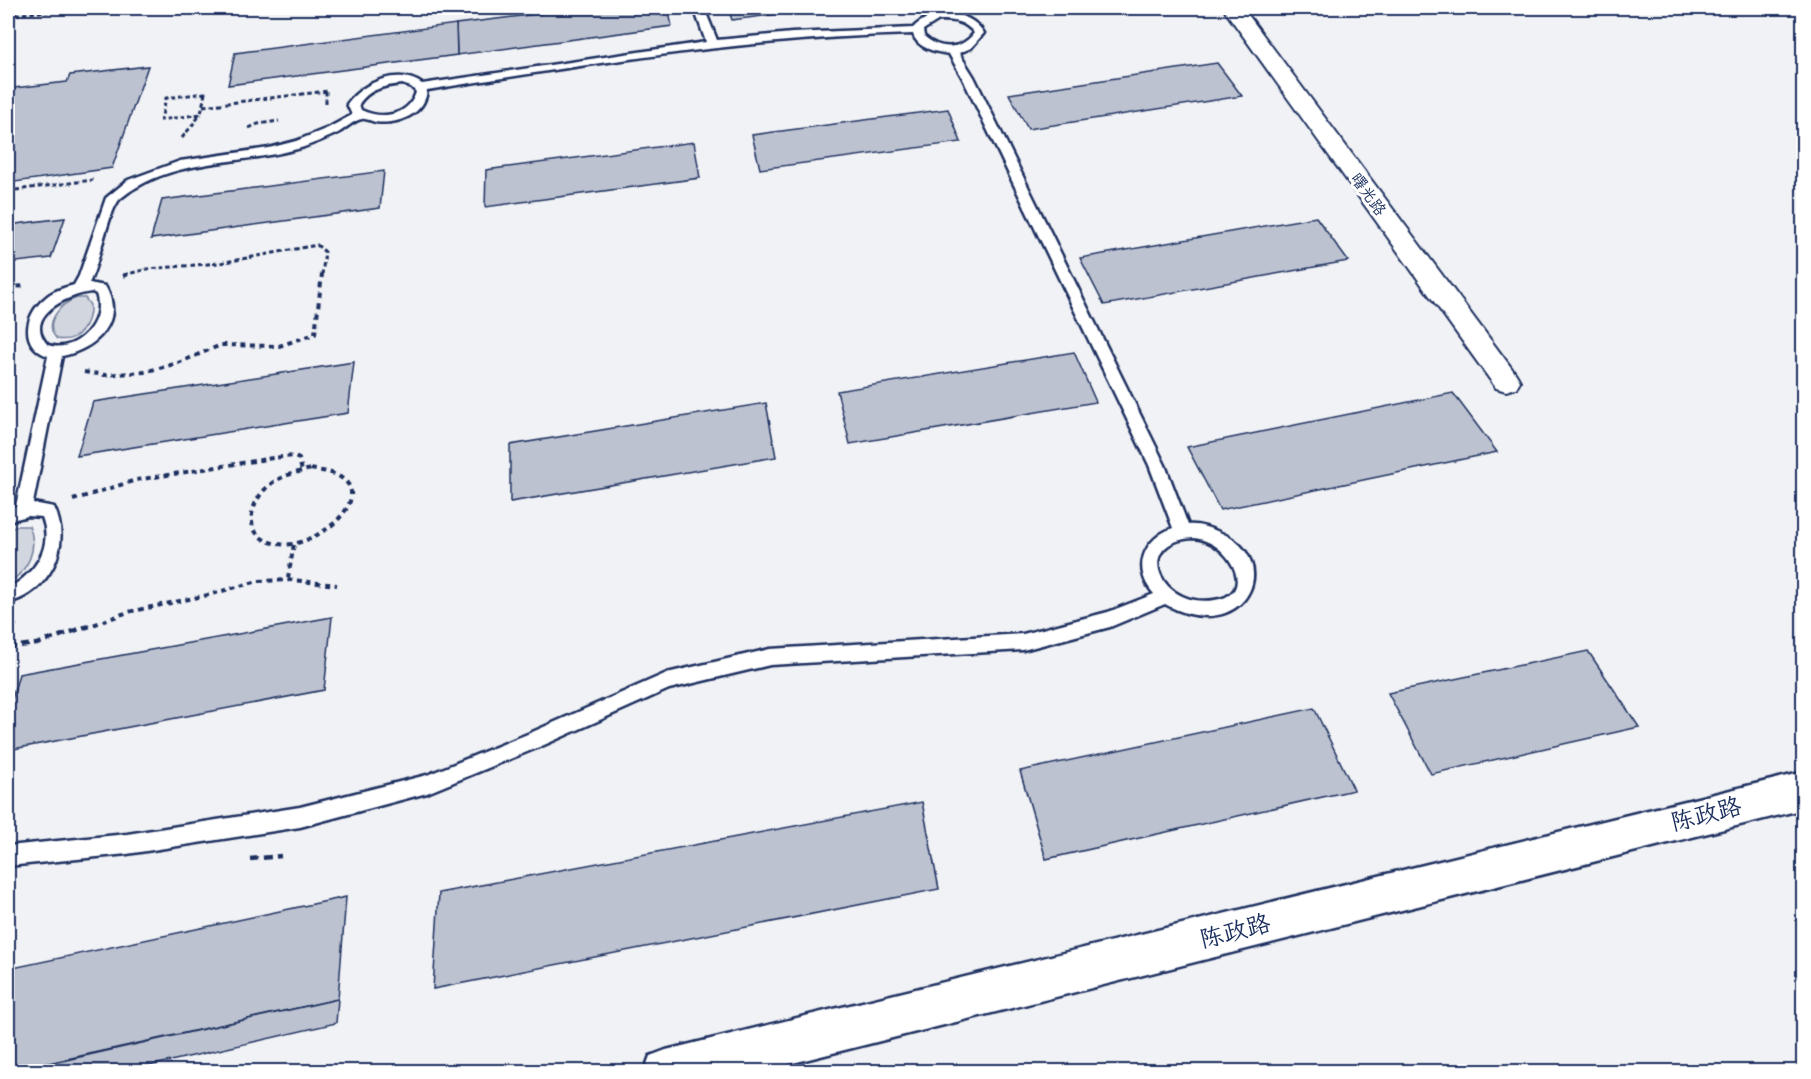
<svg xmlns="http://www.w3.org/2000/svg" width="1811" height="1079" font-family="Dekko,'LXGW WenKai TC',sans-serif">
<style>
.green{fill:#d2d6df;stroke:#76829e;stroke-width:1.5}
.building{fill:#bcc2d0;stroke:#1b2f5e;stroke-width:1.5}
.lines{fill:none;stroke-linecap:round;stroke-linejoin:round}
.lane-casing{stroke:#1b2f5e;stroke-width:5}
.street-casing{stroke:#1b2f5e;stroke-width:4}
.secondary-casing{stroke:#1b2f5e;stroke-width:5}
.path-far2{stroke:#1b2f5e;stroke-width:3;stroke-dasharray:4.5 3;stroke-linecap:butt}
.path-far1{stroke:#1b2f5e;stroke-width:4;stroke-dasharray:5 4.5;stroke-linecap:butt}
.path{stroke:#1b2f5e;stroke-width:4.5;stroke-dasharray:8 5;stroke-linecap:butt}
.lane{fill:#fff;fill-rule:evenodd}
.street{fill:#fff;fill-rule:evenodd}
.secondary{fill:#fff;fill-rule:evenodd}
.labels{text-anchor:middle;stroke-width:6;stroke-linejoin:round;paint-order:stroke}
.far-street-label{font-size:16px;fill:#1b2f5e;stroke:#fff}
.near-street-label{font-size:24px;fill:#1b2f5e;stroke:#fff}
</style>
<rect width="100%" height="100%" fill="#f1f2f5"/>
<filter id="ink" filterUnits="userSpaceOnUse"><feTurbulence type="fractalNoise" baseFrequency=".0167" numOctaves="2"/><feDisplacementMap in="SourceGraphic" scale="12" xChannelSelector="R" yChannelSelector="G"/><feConvolveMatrix kernelMatrix="1 2 1 2 8 2 1 2 1" color-interpolation-filters="sRGB"/></filter>
<g filter="url(#ink)">
<!-- green -->
<g class="green">
<path d="M77,298H85L90,305C91,324 79,343 57,339C42,323 61,303 77,298Z"/>
<path d="M18,526H29C39,549 28,571 8,583V530Z"/>
</g>
<!-- building -->
<g class="building">
<polygon points="585,8 668,8 672,26 457,55 456,24"/>
<polygon points="728,8 825,8 732,20"/>
<polygon points="456,24 457,55 228,85 235,53"/>
<polygon points="1217,63 1242,96 1028,129 1009,94"/>
<polygon points="148,66 112,168 8,183 8,91 14,88 67,82 70,75"/>
<polygon points="948,109 961,142 760,169 752,135"/>
<polygon points="694,142 700,178 485,207 486,170"/>
<polygon points="384,171 380,208 151,239 162,200"/>
<polygon points="1316,217 1348,261 1104,305 1080,258"/>
<polygon points="65,218 51,258 8,263 8,225"/>
<polygon points="1074,352 1096,402 850,444 837,391"/>
<polygon points="354,362 348,413 77,456 93,402"/>
<polygon points="1453,393 1497,452 1220,510 1187,447"/>
<polygon points="766,403 776,457 510,502 510,445"/>
<polygon points="332,617 324,690 8,750 8,713 19,674"/>
<polygon points="1588,651 1639,727 1431,774 1388,693"/>
<polygon points="1314,708 1354,790 1046,859 1020,771"/>
<polygon points="922,802 939,889 433,989 439,893"/>
<polygon points="346,897 338,999 8,1072 8,969"/>
<polygon points="338,999 336,1023 123,1072 13,1072"/>
</g>
<g class="lines">
<defs>
<path id="lane" d="M694,8H704L717,40L792,33L913,28C933,7 969,9 984,33L971,48L959,53L974,77L1165,465L1188,525C1199,524 1209,528 1219,532C1287,559 1245,648 1165,604L1110,627L1023,650L770,665L669,689L544,745L427,793L300,827L127,854L8,866V846L127,834L300,807L427,775L530,733L667,673L770,649L1023,634L1108,612L1154,594C1131,569 1144,538 1173,528L1149,465L962,77L949,54C935,52 917,48 913,34C749,38 589,64 427,90C425,115 397,125 375,122C371,121 365,118 362,119C354,120 345,129 338,133C327,138 315,143 304,147C244,166 172,156 121,198C109,207 99,265 89,283L105,286C126,321 96,349 62,356L33,503L54,507C73,546 49,593 8,603V589C34,574 54,548 42,517L28,516L8,521V509L16,506L48,356C20,346 24,316 44,299C52,291 63,288 74,285L79,276L106,198L128,180L180,161L269,148L296,141L328,128L352,115L347,104C362,83 398,67 422,84L706,42ZM939,20C953,20 965,21 974,33C961,51 939,50 924,36L923,30ZM402,84L411,87L416,92C409,116 382,120 361,110L359,104C369,89 384,86 402,84ZM92,292L96,294C106,321 77,354 48,345C21,316 69,294 92,292ZM1193,538C1228,540 1256,591 1220,599C1161,613 1130,542 1193,538Z"/>
<polygon id="street" points="1223,8 1243,8 1516,374 1520,381 1516,388 1506,391 1496,388"/>
<polygon id="secondary" points="1804,772 1804,809 757,1072 644,1072 650,1056 666,1050"/>
</defs>
<!-- lane casing -->
<use href="#lane" class="lane-casing"/>
<!-- street casing -->
<use href="#street" class="street-casing"/>
<!-- secondary casing -->
<use href="#secondary" class="secondary-casing"/>
<!-- path-far2 -->
<g class="path-far2">
<polyline points="8,15 87,8"/>
<polyline points="326,91 326,104"/>
<polygon points="205,93 201,114 161,120 166,98"/>
<polyline points="203,106 328,91"/>
<polyline points="249,128 258,124 279,121"/>
<polyline points="182,138 201,114"/>
<polyline points="8,191 93,180"/>
<polyline points="124,275 147,269 220,263 317,245 325,252 322,275"/>
</g>
<!-- path-far1 -->
<g class="path-far1">
<polyline points="123,276 129,274"/>
<polyline points="8,287 27,286"/>
<polyline points="84,372 105,375 144,372 178,363 221,345 279,346 315,334 322,274"/>
<path d="M311,469C318,471 327,471 334,474C383,494 315,551 278,544C240,538 248,501 272,483C283,475 298,472 311,469Z"/>
<polyline points="73,500 136,480 273,458 293,456 299,459 302,471"/>
<polyline points="288,578 294,544"/>
<polyline points="13,628 16,623"/>
<polyline points="85,628 128,612 208,595 258,581 292,580 337,585"/>
</g>
<!-- path -->
<g class="path">
<polyline points="8,638 14,626"/>
<polyline points="8,647 37,644 88,626"/>
<polyline points="250,859 281,856"/>
</g>
<!-- lane -->
<use href="#lane" class="lane"/>
<!-- street -->
<use href="#street" class="street"/>
<!-- secondary -->
<use href="#secondary" class="secondary"/>
</g>
</g>
<g class="labels">
<!-- far-street labels -->
<g class="far-street-label">
<text transform="translate(1369 194) rotate(54)" y="6">曙光路</text>
</g>
<!-- near-street labels -->
<g class="near-street-label">
<text transform="translate(1706 814) rotate(-14)" y="8">陈政路</text>
<text transform="translate(1235 931) rotate(-14)" y="8">陈政路</text>
</g>
</g>
<!-- margin -->
<rect width="1811" height="1079" fill="none" stroke="#fff" stroke-width="30"/>
<rect x="15" y="15" width="1781" height="1049" fill="none" stroke="#1b2f5e" stroke-width="2" filter="url(#ink)"/>
</svg>
